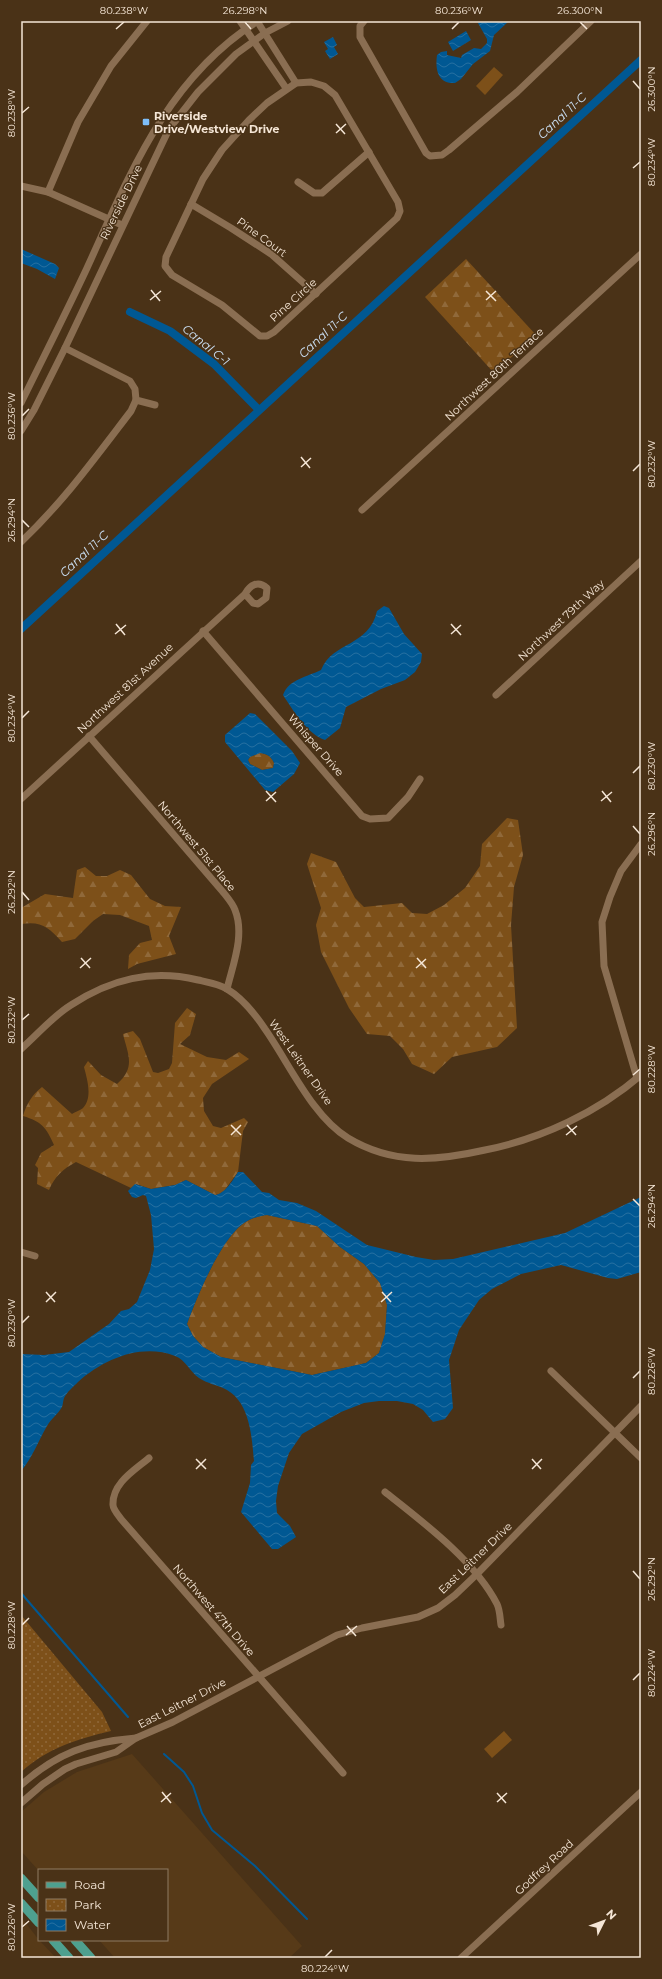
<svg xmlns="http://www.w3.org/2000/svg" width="662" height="1979" font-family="Montserrat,sans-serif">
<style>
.built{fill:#573a18}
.grass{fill:#7d5019}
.forest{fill:url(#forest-firs)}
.park{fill:url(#park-dots)}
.water{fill:url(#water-waves);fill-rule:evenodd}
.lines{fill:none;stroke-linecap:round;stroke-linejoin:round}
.stream{stroke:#005893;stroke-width:2}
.canal{stroke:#005893;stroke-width:8}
.minor{stroke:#8a6e52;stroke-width:7}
.major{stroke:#4ea08f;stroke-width:9}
.ticks{fill:none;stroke:#f5e6d6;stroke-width:1.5}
.poi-dot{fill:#7ebef9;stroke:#4a3217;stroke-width:1.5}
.labels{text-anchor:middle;stroke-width:3;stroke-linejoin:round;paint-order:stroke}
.poi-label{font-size:11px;font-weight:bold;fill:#f5e6d6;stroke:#4a3217;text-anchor:start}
.street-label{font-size:11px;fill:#f5e6d6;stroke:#4a3217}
.water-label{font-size:12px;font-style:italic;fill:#cbe0f5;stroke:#4a3217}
.neatline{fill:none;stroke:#f5e6d6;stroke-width:1.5}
.ticks-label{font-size:10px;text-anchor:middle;fill:#f5e6d6}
</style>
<defs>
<pattern id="forest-firs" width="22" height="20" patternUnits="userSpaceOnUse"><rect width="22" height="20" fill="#7d5019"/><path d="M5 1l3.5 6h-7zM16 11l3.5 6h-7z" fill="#90693a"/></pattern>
<pattern id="park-dots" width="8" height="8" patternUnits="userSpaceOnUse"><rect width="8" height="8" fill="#7d5019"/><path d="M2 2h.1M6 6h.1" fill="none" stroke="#90693a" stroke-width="1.8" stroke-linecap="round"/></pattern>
<pattern id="water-waves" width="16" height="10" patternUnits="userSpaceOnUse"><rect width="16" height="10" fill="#005893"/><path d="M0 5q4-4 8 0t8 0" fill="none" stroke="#2670a1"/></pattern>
</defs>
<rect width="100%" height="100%" fill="#4a3217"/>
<!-- built -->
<g class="built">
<polygon points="132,1754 302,1946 289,1958 115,1958 99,1940 167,1940 167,1870 39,1871 21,1851 21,1812 44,1792 77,1772"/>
<polygon points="21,1917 39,1940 56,1958 21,1958"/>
</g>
<!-- grass -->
<g class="grass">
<polygon points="494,67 503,75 485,95 476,86"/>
<polygon points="504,1731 512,1740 492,1758 484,1749"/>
</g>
<!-- forest -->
<g class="forest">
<polygon points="466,259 536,335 494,373 425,297"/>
<path d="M260,753C267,754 271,756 274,763L273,768L262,770L250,764L248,760L250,757Z"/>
<polygon points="507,818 518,820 523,855 514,887 511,925 517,1028 497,1047 452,1057 434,1074 412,1064 403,1049 390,1036 367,1034 349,1008 321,952 316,925 321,908 307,864 311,853 336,862 355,898 364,907 402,903 412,913 427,914 444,905 465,888 480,866 482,844"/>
<path d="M85,867L96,876H107L120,870L131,875L150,899L165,906L181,907L169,936L176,954L137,964L128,969L129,955L140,943L152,940L149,926L120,915L103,914L93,921L75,939L62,942C48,927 42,921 21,924V908L45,894L73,898L77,870Z"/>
<path d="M187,1008L196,1014L190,1035L180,1044L207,1057L226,1060L239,1052L249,1059L212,1084L203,1098L204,1111L213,1126L221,1128L244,1118L248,1122L243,1131L238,1172L224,1191L219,1194L215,1195L186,1180L175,1185L151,1189L136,1184L131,1188L76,1162C63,1169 55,1176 49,1190L37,1184L38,1168L35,1165L41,1153L54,1145C46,1127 42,1122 23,1116C27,1103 32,1095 42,1087L72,1114C75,1112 81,1110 83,1108C93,1097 87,1079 84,1067L88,1061L101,1075L117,1084C136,1067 128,1055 123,1034L133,1031L140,1039L153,1072L158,1073L169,1069L172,1063L175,1023Z"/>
<path d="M267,1215L317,1226L340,1247L364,1264L380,1283L387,1305L385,1335L379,1353L366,1363L312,1375L221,1357L203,1347L193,1336L187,1324C197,1297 223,1232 249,1220C255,1217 261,1216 267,1215Z"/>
</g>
<!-- park -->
<path class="park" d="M21,1615L102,1712L111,1731C77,1739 48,1748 21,1772Z"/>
<!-- water -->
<g class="water">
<path d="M480,21H509L494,35L490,51L473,64L461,79L455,83C438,84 435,70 437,55L441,52L447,51V55L461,58L462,55L474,48L481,49L487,43V39L478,23Z"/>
<polygon points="466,31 471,40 453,51 448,42"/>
<polygon points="333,37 337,45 334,47 338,54 330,59 325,51 328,49 324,42"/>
<polygon points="21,249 55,264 59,268 55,279 37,269 21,263"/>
<path d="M384,606L389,608L404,634L422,654L421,662L415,672L405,680L381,689L346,707L340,728L325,740C307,734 293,710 283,695C289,679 307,677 321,670C333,641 369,647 377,611Z"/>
<path d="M250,713L255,714L292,751L300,763L294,774L273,792L265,790L225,742V735ZM260,753C267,754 271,756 274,763L273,768L262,770L250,764L248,760L250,757Z"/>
<path d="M238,1172H243L262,1192L269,1193L279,1200L297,1203L316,1211L367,1245L416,1257L434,1260L453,1259L565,1233L641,1197V1272L617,1279L608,1278L561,1265L521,1274L492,1289L479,1300L459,1330L449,1360L453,1408L445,1419L433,1422L423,1410L413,1404L397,1401H379L364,1403L341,1412L302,1434L289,1453L278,1486L276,1501L277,1513L290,1526L296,1537L278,1549H272L241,1512L250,1483L251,1465L254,1461C252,1438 250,1403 227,1390C218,1385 208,1384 199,1378C190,1372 186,1360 175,1356C141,1343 104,1359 78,1382C73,1387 67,1392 64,1398C63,1401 63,1404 62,1407C58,1414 51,1419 47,1426C38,1441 33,1457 21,1471V1354L44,1355L69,1352L109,1324L121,1311L129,1309L137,1302L150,1270L154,1249L151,1215L146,1196L143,1195L136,1198L132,1197L128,1191L135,1184L151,1189L175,1185L186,1180L215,1195C225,1194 233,1180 238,1172ZM267,1215L317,1226L340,1247L364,1264L380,1283L387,1305L385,1334L379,1353L366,1363L312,1375L221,1357L203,1347L193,1336L187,1324C197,1297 223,1232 249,1220C255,1217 261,1216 267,1215Z"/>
</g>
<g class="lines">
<!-- stream -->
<g class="stream">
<polyline points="21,1593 128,1717"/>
<polyline points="164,1754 184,1772 193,1786 202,1813 212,1830 255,1866 307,1919"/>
</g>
<!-- canal -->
<g class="canal">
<polyline points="130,312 170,331 214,364 258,409"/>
<polyline points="21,629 641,60"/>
</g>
<!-- minor -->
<g class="minor">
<polyline points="240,21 286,88"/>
<polyline points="257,21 296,83"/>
<polyline points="364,21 360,26 360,37 426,153 430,156 442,155 449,150 517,92 591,21"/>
<polygon points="311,82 324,86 335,95 398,202 400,211 397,218 274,332 267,336 260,336 222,305 172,275 165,266 166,257 203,179 222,150 249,120 267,103 296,83"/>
<polyline points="298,182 314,193 322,193 369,152"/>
<polyline points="21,186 48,192 122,225"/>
<polyline points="48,192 78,122 111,66 147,21"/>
<polyline points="191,204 231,228 271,254 316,294"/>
<polyline points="65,348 130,381 135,389 136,400 155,405"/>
<path d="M21,403C43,358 66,313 87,268C130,174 167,78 258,21"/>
<polyline points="21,431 34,410 65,348 169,129 198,92 236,54 265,33 288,21"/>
<polyline points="362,510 641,254"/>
<path d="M21,542C64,501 95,458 131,411L136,400"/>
<polyline points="203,631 362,816 370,819 388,818 408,797 420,779"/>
<polyline points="496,695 641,561"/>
<path d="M89,736L223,892C227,897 233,904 235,910C245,935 233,964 227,989"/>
<path d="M21,799L245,594C250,585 258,580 267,588L266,598L258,604L253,603L245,594"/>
<path d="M21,1049C37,1035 53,1016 71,1005C111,979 151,969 198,980C207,982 219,984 227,989C242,998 255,1014 265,1029C289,1063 312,1116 348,1138C393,1165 436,1161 485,1150C541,1139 598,1112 641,1075"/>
<polyline points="637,1078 604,966 602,922 610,897 621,871 641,844"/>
<polyline points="21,1252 35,1256"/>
<polyline points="551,1371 641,1458"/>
<path d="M149,1458C135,1470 112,1483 113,1505C113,1509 118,1515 121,1519L343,1773"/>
<path d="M385,1492C423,1522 475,1561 497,1604C500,1610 500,1619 501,1625"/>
<path d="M21,1785C57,1753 88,1742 136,1738"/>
<polyline points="21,1803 43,1784 65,1769 76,1764 116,1752 136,1738 173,1722 337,1635 362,1628 418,1617 438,1608 455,1595 477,1574 641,1406"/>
<polyline points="461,1958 641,1792"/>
</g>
<!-- major -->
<g class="major">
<polyline points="21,1878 39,1898"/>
<polyline points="21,1903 39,1923"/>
<polyline points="53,1940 69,1958"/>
<polyline points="75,1940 91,1958"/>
</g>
</g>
<!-- ticks -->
<path class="ticks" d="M245,22L251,29M580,22L587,29M116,29L124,22M452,29L459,22M633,81L640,89M22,113L29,107M336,124L345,134M336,133L346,124M633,168L640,162M151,290L160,301M486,291L496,301M150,300L161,291M486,300L496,291M22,416L29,409M301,457L310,468M301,467L311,458M633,471L640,464M22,520L29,527M116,624L125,635M451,624L461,635M115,634L126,625M451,634L461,625M22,718L29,711M633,773L640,766M266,791L276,802M602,791L611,802M266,801L276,792M601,801L612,792M633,826L640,834M22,892L29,900M81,958L90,968M417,958L426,968M80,968L91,958M416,968L426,959M22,1020L29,1014M633,1075L640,1069M231,1125L241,1135M567,1125L576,1135M231,1135L241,1125M566,1135L577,1126M633,1199L640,1206M46,1292L55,1302M382,1292L391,1302M46,1302L56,1292M381,1302L392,1292M22,1323L29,1316M633,1378L640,1371M196,1459L206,1469M532,1459L541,1469M196,1469L206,1459M532,1469L542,1459M633,1571L640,1579M22,1625L29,1618M347,1626L356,1636M346,1635L357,1626M633,1680L640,1673M162,1792L171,1803M497,1793L506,1803M161,1802L171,1793M497,1802L507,1793M22,1927L29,1921M325,1957L332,1950"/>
<!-- markers -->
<rect class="poi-dot" x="142" y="118" width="8" height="8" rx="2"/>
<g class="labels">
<!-- poi labels -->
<g class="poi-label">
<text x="154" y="120">Riverside<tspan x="154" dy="13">Drive/Westview Drive</tspan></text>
</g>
<!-- street labels -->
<g class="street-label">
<text transform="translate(121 202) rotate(-64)" y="4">Riverside Drive</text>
<text transform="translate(262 237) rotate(36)" y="4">Pine Court</text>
<text transform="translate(293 300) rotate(-42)" y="4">Pine Circle</text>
<text transform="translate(494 374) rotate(-43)" y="4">Northwest 80th Terrace</text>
<text transform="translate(561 620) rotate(-43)" y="4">Northwest 79th Way</text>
<text transform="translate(125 688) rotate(-43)" y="4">Northwest 81st Avenue</text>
<text transform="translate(316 745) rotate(49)" y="4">Whisper Drive</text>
<text transform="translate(197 846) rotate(50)" y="4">Northwest 51st Place</text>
<text transform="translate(301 1062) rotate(55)" y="4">West Leitner Drive</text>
<text transform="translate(475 1558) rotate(-44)" y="4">East Leitner Drive</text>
<text transform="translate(214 1610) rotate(49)" y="4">Northwest 47th Drive</text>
<text transform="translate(182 1703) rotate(-27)" y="4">East Leitner Drive</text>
<text transform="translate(544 1867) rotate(-43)" y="4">Godfrey Road</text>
</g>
<!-- water labels -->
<g class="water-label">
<text transform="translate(562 116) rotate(-43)" y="4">Canal 11-C</text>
<text transform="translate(323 335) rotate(-43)" y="4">Canal 11-C</text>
<text transform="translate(206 345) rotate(39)" y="4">Canal C-1</text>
<text transform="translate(84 554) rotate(-43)" y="4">Canal 11-C</text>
</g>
</g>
<!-- border -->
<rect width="662" height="1979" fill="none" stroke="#4a3217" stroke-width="44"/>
<!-- legend -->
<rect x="38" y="1869" width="130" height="72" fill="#4a3217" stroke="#8e7a63"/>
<rect x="46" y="1882" width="20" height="6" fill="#4ea08f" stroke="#8e7a63"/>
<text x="74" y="1889" font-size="12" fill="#f5e6d6">Road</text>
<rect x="46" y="1899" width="20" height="12" fill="url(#park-dots)" stroke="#8e7a63"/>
<text x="74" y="1909" font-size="12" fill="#f5e6d6">Park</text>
<rect x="46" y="1919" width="20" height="12" fill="url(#water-waves)" stroke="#8e7a63"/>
<text x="74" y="1929" font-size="12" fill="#f5e6d6">Water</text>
<!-- north arrow -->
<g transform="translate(604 1921) rotate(48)" stroke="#4a3217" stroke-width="3" paint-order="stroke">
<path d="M0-3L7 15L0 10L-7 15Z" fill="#f5e6d6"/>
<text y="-6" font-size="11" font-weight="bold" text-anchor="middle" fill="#f5e6d6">N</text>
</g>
<rect x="22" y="22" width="618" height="1935" class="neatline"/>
<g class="ticks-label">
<text x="124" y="14">80.238°W</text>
<text x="245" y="14">26.298°N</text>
<text x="459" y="14">80.236°W</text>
<text x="580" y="14">26.300°N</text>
<text transform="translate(651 89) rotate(-90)" y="4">26.300°N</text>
<text transform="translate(11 113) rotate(-90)" y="4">80.238°W</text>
<text transform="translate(651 162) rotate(-90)" y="4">80.234°W</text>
<text transform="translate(11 416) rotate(-90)" y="4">80.236°W</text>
<text transform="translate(651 464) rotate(-90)" y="4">80.232°W</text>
<text transform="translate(11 520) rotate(-90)" y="4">26.294°N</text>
<text transform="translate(11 718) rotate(-90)" y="4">80.234°W</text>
<text transform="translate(651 766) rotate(-90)" y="4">80.230°W</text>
<text transform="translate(651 834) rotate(-90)" y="4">26.296°N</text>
<text transform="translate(11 892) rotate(-90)" y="4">26.292°N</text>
<text transform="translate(11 1020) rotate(-90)" y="4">80.232°W</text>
<text transform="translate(651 1069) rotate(-90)" y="4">80.228°W</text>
<text transform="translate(651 1206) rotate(-90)" y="4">26.294°N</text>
<text transform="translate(11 1323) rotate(-90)" y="4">80.230°W</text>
<text transform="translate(651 1371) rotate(-90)" y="4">80.226°W</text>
<text transform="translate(651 1579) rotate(-90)" y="4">26.292°N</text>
<text transform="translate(11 1625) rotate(-90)" y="4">80.228°W</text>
<text transform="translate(651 1673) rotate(-90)" y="4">80.224°W</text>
<text transform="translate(11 1927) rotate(-90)" y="4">80.226°W</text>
<text x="325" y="1972">80.224°W</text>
</g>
</svg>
